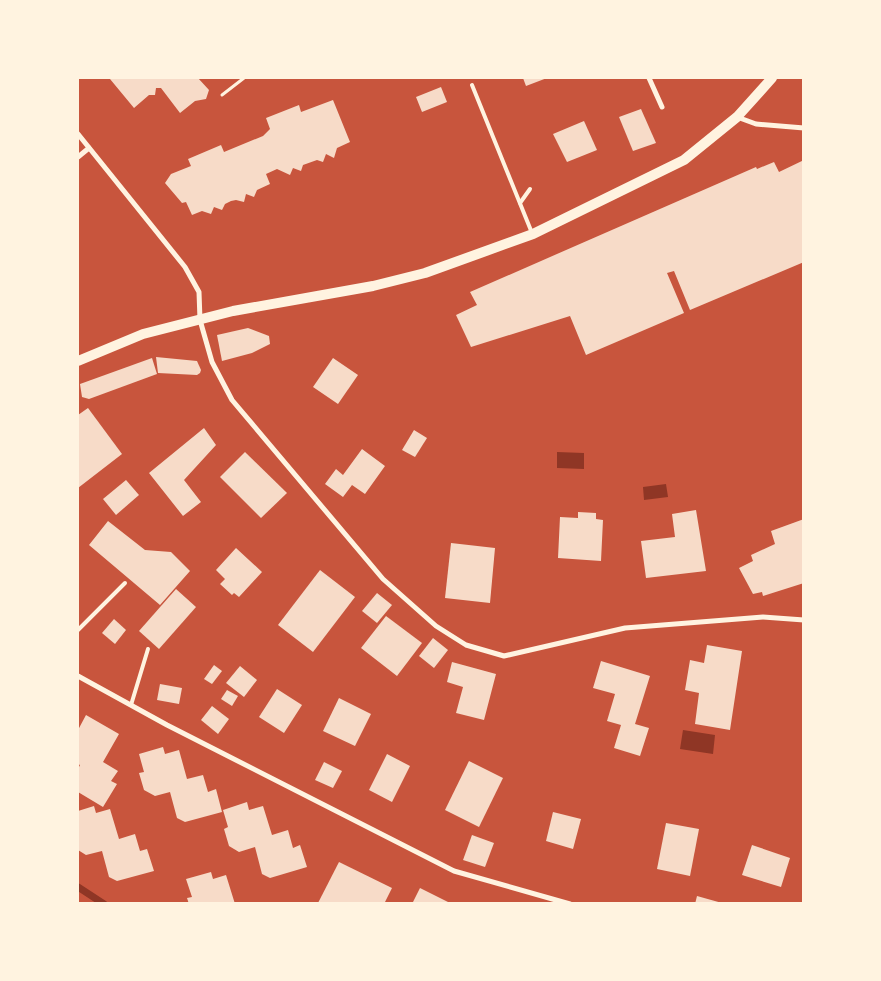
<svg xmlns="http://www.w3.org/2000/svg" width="881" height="981" font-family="'Sofia Sans Condensed',sans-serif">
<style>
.water{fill:#8f3625}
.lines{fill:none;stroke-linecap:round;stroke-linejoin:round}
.stream{stroke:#8f3625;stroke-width:7}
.building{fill:#f7dbc8}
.path{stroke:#fff3e0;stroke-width:3}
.service{stroke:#fff3e0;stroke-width:4}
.minor{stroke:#fff3e0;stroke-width:5}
.secondary{stroke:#fff3e0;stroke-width:10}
</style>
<rect width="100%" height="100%" fill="#c8553d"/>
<!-- water -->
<g class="water">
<polygon points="557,452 584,453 584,469 557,468"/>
<polygon points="666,484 668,497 644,500 643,487"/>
<polygon points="683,730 715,735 713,754 680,749"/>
</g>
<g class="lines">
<!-- stream -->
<polyline class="stream" points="78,887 104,904"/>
</g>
<!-- building -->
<g class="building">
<polygon points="112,78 198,78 209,90 206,99 195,101 180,113 161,88 156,88 155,95 149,95 134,108 110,79"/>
<polygon points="523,78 547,78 526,86"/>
<polygon points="441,87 447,102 422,112 416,97"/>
<polygon points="333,100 350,142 337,148 334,158 326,154 323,162 317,160 303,165 301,171 293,168 290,175 277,169 266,174 270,184 257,190 254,197 246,194 244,202 236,200 231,201 225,204 222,210 214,207 211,214 202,211 192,215 186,202 182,203 165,183 171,174 191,166 188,159 221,145 224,152 263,136 270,129 266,118 299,105 301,112"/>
<polygon points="641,109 656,143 633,151 619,117"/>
<polygon points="584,121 597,150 567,162 553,134"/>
<polygon points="804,160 804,262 690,310 674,271 667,273 684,313 586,355 570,316 471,347 456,315 477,305 470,292 756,167 757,169 774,162 779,172"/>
<polygon points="248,328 269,336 270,344 252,353 222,361 217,335"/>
<polygon points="156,357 197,361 201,370 200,373 197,375 158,373"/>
<polygon points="152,358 157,374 89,399 82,397 80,384"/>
<polygon points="333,358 358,375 338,404 313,387"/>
<polygon points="88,408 122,454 78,488 78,415"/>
<polygon points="204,428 216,445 184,480 201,502 183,516 149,473"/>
<polygon points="414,430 427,438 415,457 402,450"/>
<polygon points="362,449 385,466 365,494 352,485 343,497 325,484 336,469 343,475"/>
<polygon points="245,452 287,493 261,518 220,477"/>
<polygon points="126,480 139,495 116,515 103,499"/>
<polygon points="696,510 706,571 646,578 641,541 675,537 672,514"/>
<polygon points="578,512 596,513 596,519 603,520 601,561 558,558 560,517 578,518"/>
<polygon points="804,519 804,583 763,596 762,592 753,594 739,568 753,561 751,555 775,544 771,531"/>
<polygon points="108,521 145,550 171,552 190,571 160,605 89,545"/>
<polygon points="451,543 495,548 490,603 445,598"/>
<polygon points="236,548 262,572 239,597 234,593 232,595 220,584 225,579 216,570"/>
<polygon points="320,570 355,597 313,652 278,625"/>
<polygon points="176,589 196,607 159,649 139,631"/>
<polygon points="377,593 392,605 377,623 362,611"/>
<polygon points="386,616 422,643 397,676 361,648"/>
<polygon points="114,619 126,630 115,644 102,633"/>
<polygon points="433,638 448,650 434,668 419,656"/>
<polygon points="707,645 742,651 730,730 695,724 699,693 685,690 690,660 704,663"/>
<polygon points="601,661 650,676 635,724 649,728 640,756 614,748 621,725 607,721 615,694 593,688"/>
<polygon points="452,662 496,674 484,720 456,713 463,687 447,682"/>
<polygon points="214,665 222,671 212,684 204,679"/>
<polygon points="240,666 257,680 244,697 226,683"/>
<polygon points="160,684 182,688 179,704 157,700"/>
<polygon points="277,689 302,705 284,733 259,717"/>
<polygon points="227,690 238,696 232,706 221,699"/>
<polygon points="339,698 371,714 355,746 323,731"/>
<polygon points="212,706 229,719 218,734 201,720"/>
<polygon points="86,715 119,734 103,762 118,771 111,781 117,784 103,807 78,792 78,769 80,765 78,764 78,730"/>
<polygon points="163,747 165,754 179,750 187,779 203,775 208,792 216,789 222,812 185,822 177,818 170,792 155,796 144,790 139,773 144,772 139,754"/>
<polygon points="387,754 410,766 392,802 369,790"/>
<polygon points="469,761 503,778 479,827 445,810"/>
<polygon points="324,762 342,771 333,788 315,780"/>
<polygon points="247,802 249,810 263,806 272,835 288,830 293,848 300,845 307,867 270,878 262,874 255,847 239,852 229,846 224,829 228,827 223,810"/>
<polygon points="94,806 96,813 110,809 119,839 135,834 140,851 147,849 154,871 117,881 109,877 102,851 86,855 78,850 78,811"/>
<polygon points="553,812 581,819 573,849 546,841"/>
<polygon points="666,823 699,829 690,876 657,869"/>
<polygon points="472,835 494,843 485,867 463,860"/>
<polygon points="752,845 790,858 781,887 742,875"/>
<polygon points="339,862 392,888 384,904 318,903"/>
<polygon points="211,872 213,879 226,875 235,904 189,904 187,898 192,897 186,879"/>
<polygon points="420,888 452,904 412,904"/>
<polygon points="697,896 722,903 722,904 695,904"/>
</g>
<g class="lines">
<!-- path -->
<polyline class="path" points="222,95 244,78"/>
<!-- service -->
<g class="service">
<polyline points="472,85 532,233"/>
<polyline points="520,203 530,189"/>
<polyline points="78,630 125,583"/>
<polyline points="131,705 148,649"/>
</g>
<!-- minor -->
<g class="minor">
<polyline points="649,78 662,107"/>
<polyline points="737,117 756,124 804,128"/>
<polyline points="78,134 185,267 199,292 200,320 212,362 232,400 383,579 436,626 466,645 504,656 625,628 763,617 804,620"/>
<polyline points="78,157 89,148"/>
<polyline points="78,676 167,725 454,871 570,904"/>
</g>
<!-- secondary -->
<polyline class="secondary" points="78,361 143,334 233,311 373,286 425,273 533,234 684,160 737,117 772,78"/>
</g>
<!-- border -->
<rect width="881" height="981" fill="none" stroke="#fff3e0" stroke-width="158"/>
</svg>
